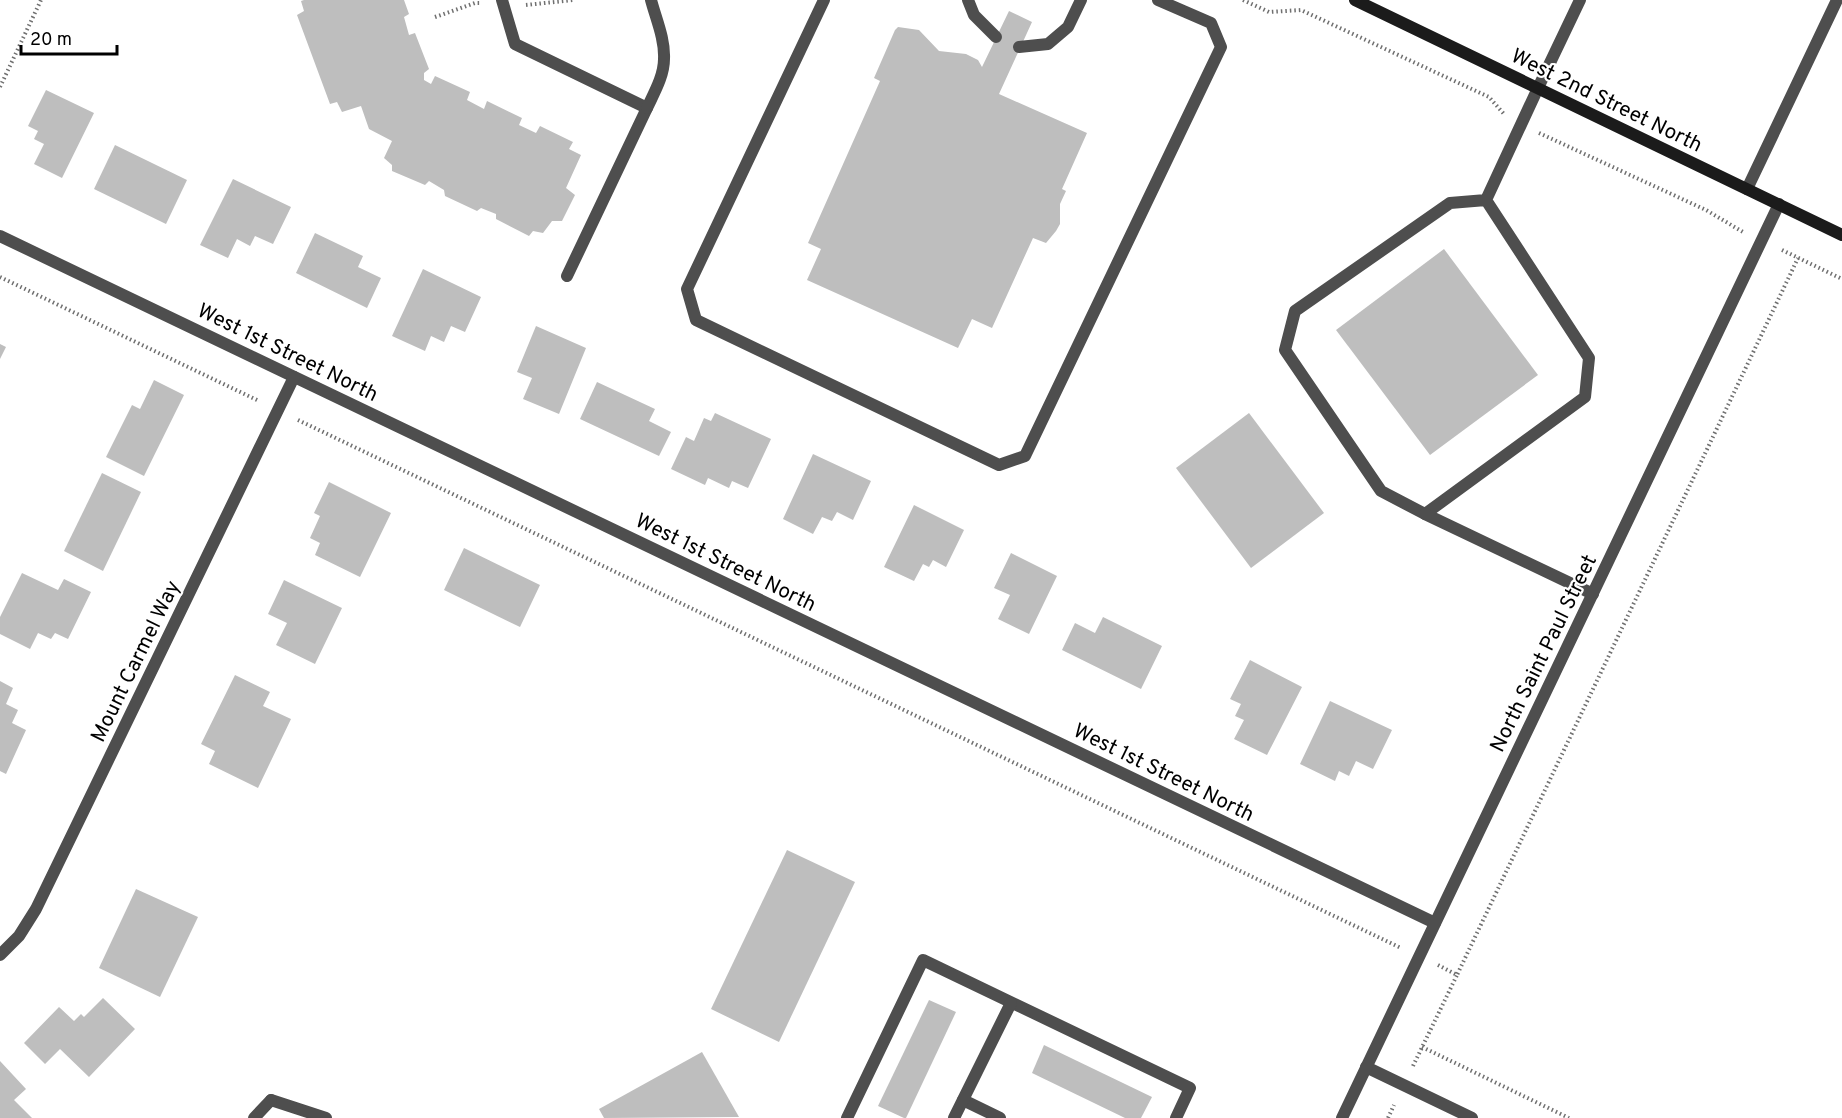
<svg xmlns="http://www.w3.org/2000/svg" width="1842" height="1118" font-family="Overpass,sans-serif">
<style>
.building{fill:#bebebe}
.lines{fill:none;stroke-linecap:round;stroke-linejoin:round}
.path{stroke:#707070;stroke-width:4;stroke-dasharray:1.5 3;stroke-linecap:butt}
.lane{stroke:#4e4e4e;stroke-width:12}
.street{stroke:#4e4e4e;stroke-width:12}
.secondary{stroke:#1b1b1b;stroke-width:12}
.labels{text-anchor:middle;stroke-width:4.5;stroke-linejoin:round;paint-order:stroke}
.street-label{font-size:21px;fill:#000;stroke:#fff}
</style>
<rect width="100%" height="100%" fill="#fff"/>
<!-- building -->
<g class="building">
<polygon points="304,0 404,0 409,14 404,17 409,35 415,33 429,69 424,73 424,80 431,84 435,76 470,92 467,100 484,109 487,101 522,118 519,125 536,133 540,126 573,142 569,149 581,155 566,188 575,195 562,221 552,221 543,233 533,231 529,236 496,219 496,214 481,208 477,211 445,196 444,190 429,181 425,185 392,171 392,165 384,158 392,141 369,129 361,106 342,112 337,102 330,104 297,15 304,11 301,1"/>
<polygon points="1009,11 1032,22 999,94 1087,133 1062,189 1066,191 1060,204 1060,224 1056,231 1046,243 1033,238 992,328 972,319 958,348 807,280 821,249 808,243 880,81 874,78 895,30 898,27 919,30 939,51 966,54 978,60 982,67"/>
<polygon points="46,90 94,113 62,178 34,164 44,144 34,139 38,131 28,126"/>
<polygon points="115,145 187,180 166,224 94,189"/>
<polygon points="233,179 291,207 273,244 255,236 250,246 237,239 228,258 200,245"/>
<polygon points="315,233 363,256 358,267 381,278 367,308 296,273"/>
<polygon points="1444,249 1538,375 1430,455 1336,330"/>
<polygon points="423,269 481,297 465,332 451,326 444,342 431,336 425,351 392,336"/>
<polygon points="536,326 586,348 559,414 523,399 532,378 517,372"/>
<polygon points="0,344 6,347 0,359"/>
<polygon points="154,380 184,395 144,476 106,457 132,405 140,409"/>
<polygon points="597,382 655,409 649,421 671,432 659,456 580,419"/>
<polygon points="715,413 771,439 748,488 732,481 729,488 708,478 705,485 671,469 686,437 694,441 704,418 711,421"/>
<polygon points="1249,413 1324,513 1251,568 1176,468"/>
<polygon points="813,454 871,481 853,520 837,512 832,521 822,517 813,534 783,519"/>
<polygon points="102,473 141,492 103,571 64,551"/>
<polygon points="329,482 391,513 360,577 315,555 320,543 310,538 320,516 314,513"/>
<polygon points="914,505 964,530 946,567 933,560 929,567 923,564 914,581 884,567"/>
<polygon points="464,548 540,585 520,627 444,590"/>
<polygon points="1011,553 1057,576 1029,634 998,619 1010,595 994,588"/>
<polygon points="22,573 58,590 64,579 91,592 68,639 55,633 51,639 38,633 30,649 0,634 0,617"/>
<polygon points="284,580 342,608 315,664 276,645 287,623 268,614"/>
<polygon points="1103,617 1162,646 1141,689 1062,650 1075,623 1095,633"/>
<polygon points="1250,660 1302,687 1267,755 1234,739 1244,720 1235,716 1241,704 1230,699"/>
<polygon points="235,675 270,692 263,706 291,719 258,788 209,764 215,751 201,744"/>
<polygon points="0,681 13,688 6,704 18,710 12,723 26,730 6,774 0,771"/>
<polygon points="1330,701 1392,730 1373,769 1356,761 1349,776 1339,771 1335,781 1300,764"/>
<polygon points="787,850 855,882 779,1042 711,1009"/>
<polygon points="136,889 198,917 160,997 99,968"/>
<polygon points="103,998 135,1029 89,1077 60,1049 45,1064 24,1043 59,1007 74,1021 81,1014 84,1017"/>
<polygon points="929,1000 956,1012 906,1118 904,1118 878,1106"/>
<polygon points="1044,1045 1152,1097 1141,1118 1125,1118 1032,1073"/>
<polygon points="702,1052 739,1117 604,1118 599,1109"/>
<polygon points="0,1061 26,1089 14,1100 32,1118 0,1118"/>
</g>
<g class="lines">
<!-- path -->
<g class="path">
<polyline points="1243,0 1269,12 1301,10 1489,97 1504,114"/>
<polyline points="526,5 573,0"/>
<polyline points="435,17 475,3 480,3"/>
<polyline points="0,87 41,0"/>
<polyline points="1539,133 1706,210 1743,232"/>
<polyline points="1782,250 1842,279"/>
<polyline points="0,277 259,401"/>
<polyline points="298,420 1401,948"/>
<polyline points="1438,965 1457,975 1798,258"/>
<polyline points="1422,1047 1569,1118"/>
<polyline points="1413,1066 1457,975"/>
<polyline points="1388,1118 1394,1105"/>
</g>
<!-- lane -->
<g class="lane">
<polyline points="502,0 515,44 647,108 567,276"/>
<polyline points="824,0 687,289 696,320 999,465 1025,456 1221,47 1211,23 1158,0"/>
<polyline points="968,0 974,15 996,37"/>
<polyline points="1019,47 1048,44 1068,27 1081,0"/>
<path d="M647,108C654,93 664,76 664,59C665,39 656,19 651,0"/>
<polyline points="1747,189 1837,0"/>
<polyline points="1486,200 1450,203 1295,311 1285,350 1381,491 1425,514 1585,397 1589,358 1486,200 1538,88"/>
<polyline points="1425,514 1593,594"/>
<polyline points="271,1100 326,1118"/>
<polyline points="963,1100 1000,1118"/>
<polyline points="847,1118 923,960 1190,1088 1176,1118"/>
<polyline points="954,1118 1011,1003"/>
</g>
<!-- street -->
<g class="street">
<polyline points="1538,88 1580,0"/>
<polyline points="0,236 1435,923"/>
<polyline points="0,955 19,936 36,909 294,377"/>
<polyline points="1366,1067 1472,1118"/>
<polyline points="254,1118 271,1100"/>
<polyline points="1342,1118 1779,204"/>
</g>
<!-- secondary -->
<polyline class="secondary" points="1355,0 1842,235"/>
</g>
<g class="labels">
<!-- street labels -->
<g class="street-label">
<text transform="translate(1607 100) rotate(26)" y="7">West 2nd Street North</text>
<text transform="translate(288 352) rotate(26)" y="7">West 1st Street North</text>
<text transform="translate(726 562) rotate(26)" y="7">West 1st Street North</text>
<text transform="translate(1543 653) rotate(-64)" y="7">North Saint Paul Street</text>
<text transform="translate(135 661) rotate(-64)" y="7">Mount Carmel Way</text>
<text transform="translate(1164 772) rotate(26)" y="7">West 1st Street North</text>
</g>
</g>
<!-- scale -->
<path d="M21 45v9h96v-9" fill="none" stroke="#000000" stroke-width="3"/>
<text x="30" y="45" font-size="18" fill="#000000" stroke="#ffffff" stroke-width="4.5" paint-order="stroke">20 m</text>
</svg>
